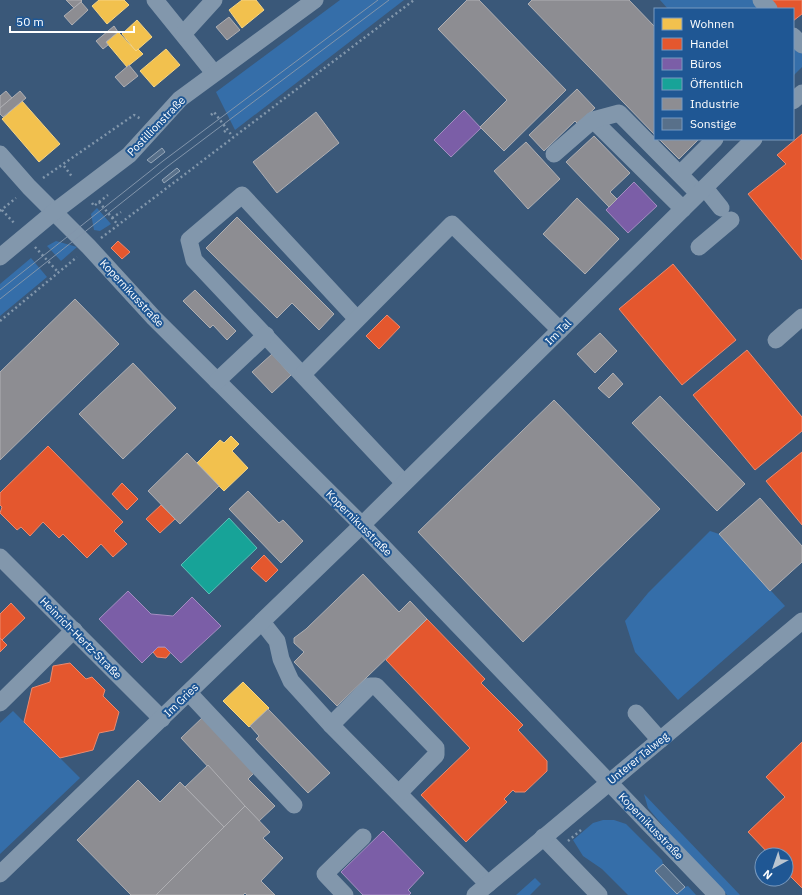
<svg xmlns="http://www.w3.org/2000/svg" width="802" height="895" font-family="'IBM Plex Sans',sans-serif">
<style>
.green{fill:#356ea9}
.homes{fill:#f2c14e;stroke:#f6d483}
.shops{fill:#e4572e;stroke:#ec896d}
.offices{fill:#7b5ea7;stroke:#a38ec1}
.public{fill:#17a398;stroke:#5dbfb7}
.industry{fill:#8d8d92;stroke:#afafb3}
.building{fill:#58708a;stroke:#97a8ba}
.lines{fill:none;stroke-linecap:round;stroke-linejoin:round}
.path{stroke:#8297ac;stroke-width:2.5;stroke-dasharray:2 3;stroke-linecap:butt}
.minor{stroke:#8297ac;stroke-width:17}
.tram{stroke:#8295ab;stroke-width:1}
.labels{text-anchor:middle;stroke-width:4;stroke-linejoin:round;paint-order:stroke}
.street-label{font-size:11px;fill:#fff;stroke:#1f5794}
</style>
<rect width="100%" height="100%" fill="#3a5879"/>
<!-- green -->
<g class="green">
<polygon points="340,0 404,0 235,130 216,92"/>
<polygon points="660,0 753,0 762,9 668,9"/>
<polygon points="793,42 802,51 802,67 793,76"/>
<polygon points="97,208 111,224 100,231 94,230 91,214"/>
<polygon points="56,241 77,247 61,261 47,246"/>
<polygon points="31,258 47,277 0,316 0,284"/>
<polygon points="710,531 719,534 785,606 678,700 635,652 625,621 648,593"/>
<polygon points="13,711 80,778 0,854 0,723"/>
<polygon points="644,794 740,895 727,895 678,844 648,808"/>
<polygon points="603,820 614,820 626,824 662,860 663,864 656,871 677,894 685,887 688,886 696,895 628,895 602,869 583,856 573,840 593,823"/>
<polygon points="535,878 541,884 530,895 516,895"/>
</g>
<!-- homes -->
<g class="homes">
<polygon points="99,0 124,0 129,5 107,24 92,6"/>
<polygon points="242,0 256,0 264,10 242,28 229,10"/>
<polygon points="137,20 152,37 136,51 122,34"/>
<polygon points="118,32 136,51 138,49 143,54 127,67 106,42"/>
<polygon points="166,49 180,65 154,87 140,71"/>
<polygon points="22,101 60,144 39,162 2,119"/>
<polygon points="231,436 239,444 232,451 248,468 224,491 197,463 220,440 224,443"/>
<polygon points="243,682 269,708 249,727 223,701"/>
</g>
<!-- shops -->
<g class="shops">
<polygon points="770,0 802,0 802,14 793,21 793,9 776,9"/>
<polygon points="802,134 802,260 748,194 786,164 777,155"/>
<polygon points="118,241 130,252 122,259 111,248"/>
<polygon points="673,264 736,340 682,385 619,309"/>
<polygon points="387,315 400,327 379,349 366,336"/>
<polygon points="747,350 802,417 802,431 755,470 693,395"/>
<polygon points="48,446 123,522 114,531 127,544 113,557 101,544 87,558 63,534 59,538 43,522 30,536 21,527 17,530 0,513 2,507 0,505 0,493"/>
<polygon points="802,452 802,525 766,481"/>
<polygon points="122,483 138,499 127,510 112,494"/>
<polygon points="161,505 175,519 160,533 146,519"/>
<polygon points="264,555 278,570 266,582 251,568"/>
<polygon points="11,603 25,618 2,640 0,638 0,614"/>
<polygon points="427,619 485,679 481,683 523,725 518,730 547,761 547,771 525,792 515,792 513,790 504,799 507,802 466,842 421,795 470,748 386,660"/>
<polygon points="0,638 7,645 0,652"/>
<polygon points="158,647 165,647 171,652 166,658 157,657 153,652"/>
<polygon points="70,663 86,679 92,677 105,690 103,696 119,712 114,730 99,733 93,750 60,758 24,722 32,688 50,682 53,666"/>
<polygon points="802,742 802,888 786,872 786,855 770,855 748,832 785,797 766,777"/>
</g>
<!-- offices -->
<g class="offices">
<polygon points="464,110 481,128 451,157 434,140"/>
<polygon points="634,182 657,206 628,233 606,210"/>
<polygon points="128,591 151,614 173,616 192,597 221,626 181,663 165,647 158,647 142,663 99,619"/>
<polygon points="383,831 424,873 408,890 411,893 409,895 363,895 341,872"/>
</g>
<!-- public -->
<polygon class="public" points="229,518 257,548 209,594 181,565"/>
<!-- industry -->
<g class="industry">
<polygon points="66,0 81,0 82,1 74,8"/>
<polygon points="467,0 479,0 566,90 504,151 480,127 507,100 438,29"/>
<polygon points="532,0 629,0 655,27 655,135 528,4"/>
<polygon points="81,2 88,10 72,25 64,16"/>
<polygon points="229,17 240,30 227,40 216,27"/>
<polygon points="114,26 118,32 106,42 108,45 103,49 96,41"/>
<polygon points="129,65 138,76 124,87 115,77"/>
<polygon points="577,89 595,108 578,124 575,121 544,151 529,135"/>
<polygon points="6,91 12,98 0,108 0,96"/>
<polygon points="20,91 26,98 3,117 0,114 0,108"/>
<polygon points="316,112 339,143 277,193 253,162"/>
<polygon points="594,136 630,173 610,192 617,199 609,207 566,162"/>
<polygon points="659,139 699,139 679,159"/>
<polygon points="526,142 560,179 528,209 494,171"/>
<polygon points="577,198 619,239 585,274 543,234"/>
<polygon points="237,217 334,314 319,330 292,303 277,318 206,248"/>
<polygon points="195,290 236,331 227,340 213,325 210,328 183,301"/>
<polygon points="75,299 119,344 0,460 0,372"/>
<polygon points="600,333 617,351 595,373 577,354"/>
<polygon points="272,354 291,375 272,393 252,372"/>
<polygon points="133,363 176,408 123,459 79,414"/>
<polygon points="613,373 623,384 609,398 598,388"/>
<polygon points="660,396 745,484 717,511 632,423"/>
<polygon points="554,400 660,509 523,642 418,532"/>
<polygon points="187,453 219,486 180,524 148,491"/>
<polygon points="248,491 279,523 283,520 303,541 281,563 229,509"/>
<polygon points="760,498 802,546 802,562 770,591 719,534"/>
<polygon points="363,574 399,612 410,601 427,619 337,706 294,662 304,652 294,643 294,638 306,629"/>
<polygon points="268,709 330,773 308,793 256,739 259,736 250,726"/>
<polygon points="204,716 257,770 248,779 275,806 259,821 181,738"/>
<polygon points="208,765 245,806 225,828 185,787"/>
<polygon points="138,780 160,802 180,782 225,828 156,895 131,895 77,840"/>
<polygon points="245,806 270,832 263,838 283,858 261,881 275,895 247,895 245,893 243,895 156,895"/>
</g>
<!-- building -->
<g class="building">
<polygon points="162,148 165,152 151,163 147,160"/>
<polygon points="177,168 180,171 164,183 162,180"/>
<polygon points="663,864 685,887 677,894 655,871"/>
</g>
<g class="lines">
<!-- path -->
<g class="path">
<polyline points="211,115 214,112 233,137"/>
<polyline points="224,132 228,129"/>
<polyline points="64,166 73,178"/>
<polyline points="43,178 134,115 141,119"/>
<polyline points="99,202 108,195"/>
<polyline points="92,203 94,206 99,202 118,225"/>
<polyline points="2,210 15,224"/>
<polyline points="0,211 16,198"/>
<polyline points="112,218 121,212"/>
<polyline points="101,238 414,0"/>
<polyline points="35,247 58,272"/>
<polyline points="0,321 77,257"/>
<polyline points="568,841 581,830"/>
</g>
<!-- minor -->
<g class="minor">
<polyline points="155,0 214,73"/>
<polyline points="761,0 769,9"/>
<polyline points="184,33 214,0"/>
<polyline points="793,36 802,45"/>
<polyline points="793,101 802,93"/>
<polyline points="593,120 683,209"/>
<polyline points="0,154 29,187 89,247 154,318 362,525 717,895"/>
<polyline points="554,154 593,120 619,113 698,193"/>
<polyline points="680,174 715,139"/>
<polyline points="705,188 721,208"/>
<polyline points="699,247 731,220"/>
<polyline points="0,257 54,212 129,155 180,99 315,0"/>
<polyline points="357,319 242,195 189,240 194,260 404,483"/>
<polyline points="776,340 802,317"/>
<polyline points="303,374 452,224 560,330"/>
<polyline points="217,381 266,335"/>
<polyline points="0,557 162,719"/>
<polyline points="262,622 277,641 281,659 291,681 331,725 488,884"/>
<polyline points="189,693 294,805"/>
<polyline points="0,703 74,630"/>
<polyline points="636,713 660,740"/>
<polyline points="331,725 370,686 376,686 436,748 436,755 399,793"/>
<polyline points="543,837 599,895"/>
<polyline points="0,874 362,525 754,139"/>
<polyline points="345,895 325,874 363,837"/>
<polyline points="475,895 802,621"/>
</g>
<!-- tram -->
<g class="tram">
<polyline points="0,290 163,161 378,0"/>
<polyline points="0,299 168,166 389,0"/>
</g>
</g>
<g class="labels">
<!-- street labels -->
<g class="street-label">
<text transform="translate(156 126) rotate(-46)" y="4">Postillionstraße</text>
<text transform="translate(132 293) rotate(47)" y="4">Kopernikusstraße</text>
<text transform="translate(558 332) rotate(-45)" y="4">Im Tal</text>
<text transform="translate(359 523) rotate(45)" y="4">Kopernikusstraße</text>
<text transform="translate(81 638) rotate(45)" y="4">Heinrich-Hertz-Straße</text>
<text transform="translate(181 700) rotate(-44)" y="4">Im Gries</text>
<text transform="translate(638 758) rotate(-39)" y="4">Unterer Talweg</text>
<text transform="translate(651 826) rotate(46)" y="4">Kopernikusstraße</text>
</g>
</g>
<!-- legend -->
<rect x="654" y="8" width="140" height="132" fill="#1f5794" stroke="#799abf"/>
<rect x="662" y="18" width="20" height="12" fill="#f2c14e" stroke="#799abf"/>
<text x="690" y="28" font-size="12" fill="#ffffff">Wohnen</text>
<rect x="662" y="38" width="20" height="12" fill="#e4572e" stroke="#799abf"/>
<text x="690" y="48" font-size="12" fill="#ffffff">Handel</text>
<rect x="662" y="58" width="20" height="12" fill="#7b5ea7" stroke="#799abf"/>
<text x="690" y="68" font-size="12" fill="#ffffff">Büros</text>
<rect x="662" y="78" width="20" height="12" fill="#17a398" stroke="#799abf"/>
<text x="690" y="88" font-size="12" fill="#ffffff">Öffentlich</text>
<rect x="662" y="98" width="20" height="12" fill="#8d8d92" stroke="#799abf"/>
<text x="690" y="108" font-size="12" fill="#ffffff">Industrie</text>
<rect x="662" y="118" width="20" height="12" fill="#58708a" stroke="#799abf"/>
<text x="690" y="128" font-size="12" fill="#ffffff">Sonstige</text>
<!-- north arrow -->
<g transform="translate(774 867) rotate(220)"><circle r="19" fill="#1f5794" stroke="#799abf"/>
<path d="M0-3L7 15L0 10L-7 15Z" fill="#bac5d0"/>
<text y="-6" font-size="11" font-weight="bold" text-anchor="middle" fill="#ffffff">N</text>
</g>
<!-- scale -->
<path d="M10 26v6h124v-6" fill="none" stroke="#ffffff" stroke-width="2"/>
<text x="16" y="26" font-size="12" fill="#ffffff" stroke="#1f5794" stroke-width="3" paint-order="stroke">50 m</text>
</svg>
